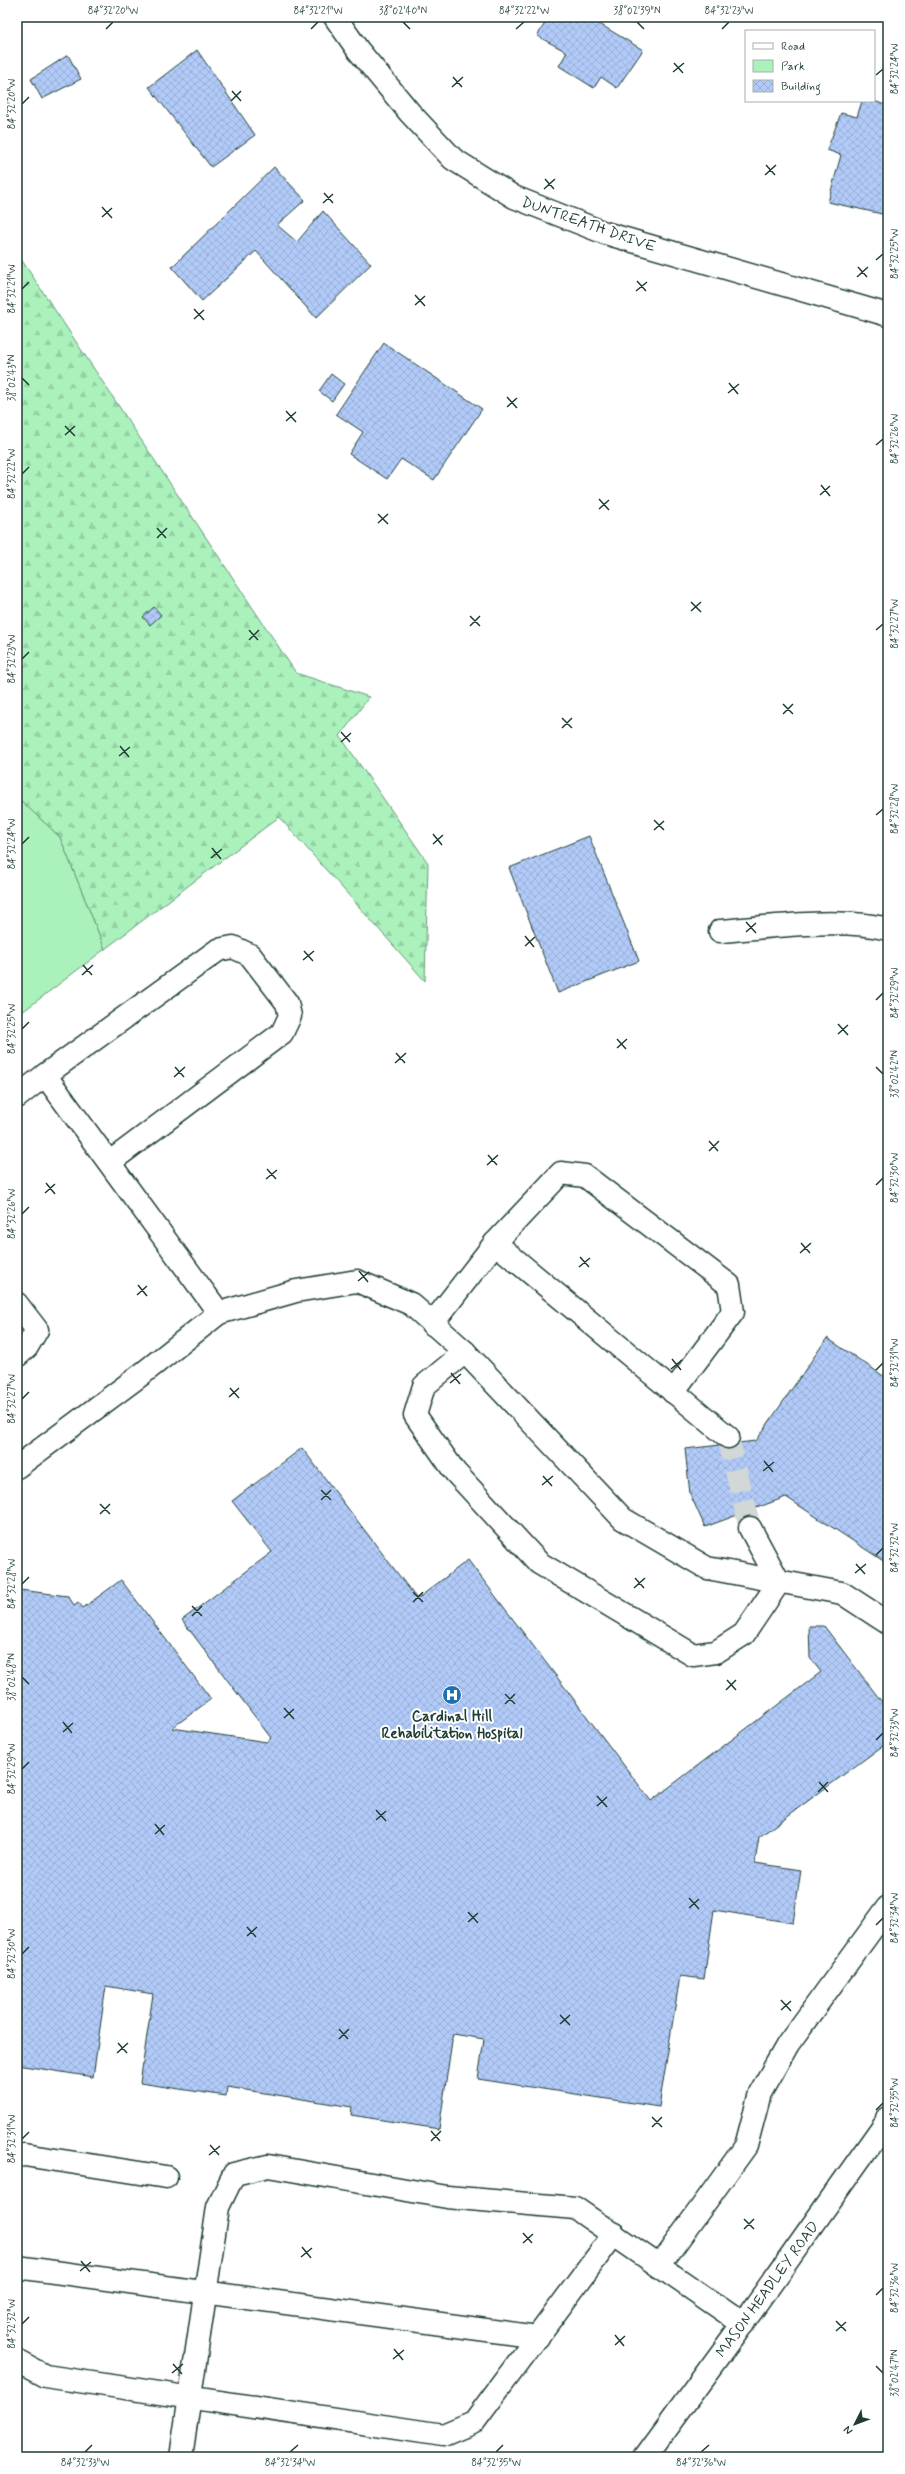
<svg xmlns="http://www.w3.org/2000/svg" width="905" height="2474" font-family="Mynerve,sans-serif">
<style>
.green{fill:#abf1bc;stroke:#659778}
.forest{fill:url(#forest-firs);stroke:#659778}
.building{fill:url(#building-cross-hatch);stroke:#1f3d34}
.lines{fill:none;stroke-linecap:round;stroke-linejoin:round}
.minor-tunnel{stroke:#d2d8d6;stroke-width:22;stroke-dasharray:22 11;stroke-linecap:butt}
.minor-casing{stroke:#1f3d34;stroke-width:25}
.major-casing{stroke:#1f3d34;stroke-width:25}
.minor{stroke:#fff;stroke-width:22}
.major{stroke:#fff;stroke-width:22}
.ticks{fill:none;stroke:#1f3d34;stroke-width:1.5}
.labels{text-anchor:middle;stroke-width:4;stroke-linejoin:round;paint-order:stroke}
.street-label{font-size:15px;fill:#1f3d34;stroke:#fff}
.poi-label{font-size:15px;font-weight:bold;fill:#1f3d34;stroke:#fff}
.neatline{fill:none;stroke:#1f3d34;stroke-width:1.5}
.ticks-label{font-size:10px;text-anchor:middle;fill:#1f3d34}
</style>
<defs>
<pattern id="forest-firs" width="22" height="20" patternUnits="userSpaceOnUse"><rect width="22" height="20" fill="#abf1bc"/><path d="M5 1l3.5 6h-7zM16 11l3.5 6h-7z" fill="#93d0a2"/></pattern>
<pattern id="building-cross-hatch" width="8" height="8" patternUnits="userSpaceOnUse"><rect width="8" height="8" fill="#b1caf8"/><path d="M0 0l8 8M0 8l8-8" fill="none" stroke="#98aed5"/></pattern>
</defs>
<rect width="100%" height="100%" fill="#fff"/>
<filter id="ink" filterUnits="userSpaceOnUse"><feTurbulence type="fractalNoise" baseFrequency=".025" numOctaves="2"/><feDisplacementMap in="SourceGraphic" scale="8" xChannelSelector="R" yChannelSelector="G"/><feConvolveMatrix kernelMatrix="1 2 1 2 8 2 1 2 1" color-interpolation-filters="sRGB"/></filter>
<g filter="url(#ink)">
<!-- green -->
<polygon class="green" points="17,797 60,837 105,949 17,1016"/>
<!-- forest -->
<polygon class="forest" points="17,253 296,673 369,697 340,736 428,863 425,981 279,817 105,949 60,837 17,797"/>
<!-- building -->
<g class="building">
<polygon points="549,17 588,17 643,50 617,88 601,77 594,88 559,66 567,52 537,36"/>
<polygon points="197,50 255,135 211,167 149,87"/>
<polygon points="68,55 81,79 42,99 31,79"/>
<polygon points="862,101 874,101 888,106 888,197 882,214 828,202 841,155 827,150 841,113 857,117"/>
<polygon points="274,167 305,200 277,225 297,242 323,211 371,264 316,318 256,251 202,301 172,267"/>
<polygon points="384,343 482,409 434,480 401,459 387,479 349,454 363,432 336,414"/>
<polygon points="331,374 344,384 332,401 319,391"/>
<polygon points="154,607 161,615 150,625 143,617"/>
<polygon points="589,836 639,961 558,993 509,868"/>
<polygon points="827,1338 888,1379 888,1564 786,1497 705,1527 690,1494 685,1449 756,1441"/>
<polygon points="302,1448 417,1599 468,1560 651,1801 821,1672 810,1658 809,1626 824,1626 888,1710 888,1742 759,1837 755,1863 801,1870 793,1923 714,1910 704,1979 680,1976 659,2107 478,2079 484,2039 453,2034 439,2129 351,2115 352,2107 227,2087 226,2096 140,2083 153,1994 106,1986 93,2077 17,2065 17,1592 20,1590 68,1596 74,1605 78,1602 83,1608 121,1580 211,1699 172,1728 267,1742 271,1738 182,1620 272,1552 232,1501"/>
</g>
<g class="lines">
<!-- minor-tunnel -->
<polyline class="minor-tunnel" points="728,1437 750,1528"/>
<defs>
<g id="minor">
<polyline points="335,17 358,50 410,113 453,159 514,197 605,233 888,315"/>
<path d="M720,931C769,927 841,917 888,929"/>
<polyline points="45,1075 218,950 233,947 250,955 287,1003 290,1016 282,1033 110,1162"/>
<polyline points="17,1097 45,1075 219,1313"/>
<polyline points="495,1243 561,1173 585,1176 729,1285 733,1312 673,1392"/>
<polyline points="17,1304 37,1330 27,1347 17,1356"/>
<polyline points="432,1324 495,1243 728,1437"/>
<polyline points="465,1352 424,1386 415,1415 455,1472 539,1563 693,1655 716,1652 744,1634 779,1582 750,1528"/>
<polyline points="17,1467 142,1374 219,1313 296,1291 357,1281 411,1304 465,1352 623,1519 707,1568 842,1593 888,1623"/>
<polyline points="17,2156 24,2155 166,2177"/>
<polyline points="659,2266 746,2146 760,2093 788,2044 888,1907"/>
<polyline points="17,2267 538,2337"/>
<polyline points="17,2361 45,2376 443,2435 474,2422 614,2234"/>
<polyline points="181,2457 218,2207 234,2174 268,2166 447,2197 575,2208 743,2324"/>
</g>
<polyline id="major" points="645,2457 736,2333 888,2119"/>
</defs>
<!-- minor casing -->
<use href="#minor" class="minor-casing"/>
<!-- major casing -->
<use href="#major" class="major-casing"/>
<!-- minor -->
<use href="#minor" class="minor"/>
<!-- major -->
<use href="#major" class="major"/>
</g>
</g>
<!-- ticks -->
<path class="ticks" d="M403,22L410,29M637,22L644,29M106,29L113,22M311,29L318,22M516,29L524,22M722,29L729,22M674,63L683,73M673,72L684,63M876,75L883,69M453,77L462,87M452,87L463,77M232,91L241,101M231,101L241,91M22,104L29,97M766,165L775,175M765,175L776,165M545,179L554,189M544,189L555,179M324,193L333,203M323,203L333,194M102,207L112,218M102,217L112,208M876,260L883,254M858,267L867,277M857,277L868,267M637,281L646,291M22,289L29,282M636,291L647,282M415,295L425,306M415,305L425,296M194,309L204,320M194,319L204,310M22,378L29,385M729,383L738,394M728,393L739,384M507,397L517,408M507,407L517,398M286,411L296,422M286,421L296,412M65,426L75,436M65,435L75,426M876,445L883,439M22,474L29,467M821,485L830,496M820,495L830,486M599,499L609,510M599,509L609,500M378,514L388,524M378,523L388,514M157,528L166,538M157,538L167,528M691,602L701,612M691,611L701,602M470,616L480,626M470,626L480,616M249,630L258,640M876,630L883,624M249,640L259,630M22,659L29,652M783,704L793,714M783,714L793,704M562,718L572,728M562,728L572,718M341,732L350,742M341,742L351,733M120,746L129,757M119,756L130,747M876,815L883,809M654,820L664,830M654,830L664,821M433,834L442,845M22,844L29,837M433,844L443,835M212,848L221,859M211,858L222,849M746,922L756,933M746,932L756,923M525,936L534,947M525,946L535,937M304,951L313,961M303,960L314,951M83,965L92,975M82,975L93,965M876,1000L883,993M838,1024L848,1035M22,1029L29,1022M838,1034L848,1025M617,1039L626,1049M617,1048L627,1039M396,1053L405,1063M395,1063L406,1053M175,1067L184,1077M876,1067L883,1074M174,1077L185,1067M709,1141L718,1151M709,1151L719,1141M488,1155L497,1165M487,1165L498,1155M267,1169L276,1179M266,1179L277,1170M46,1183L55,1194M876,1185L883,1178M45,1193L55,1184M22,1214L29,1207M801,1243L810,1253M800,1253L811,1243M580,1257L589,1267M579,1267L590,1258M359,1271L368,1282M358,1281L369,1272M138,1285L147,1296M137,1295L147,1286M672,1359L681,1370M671,1369L682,1360M876,1370L883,1363M451,1373L460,1384M450,1383L461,1374M230,1388L239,1398M229,1397L239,1388M22,1399L29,1392M764,1461L773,1472M763,1471L774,1462M543,1476L552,1486M542,1485L553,1476M321,1490L331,1500M321,1500L331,1490M100,1504L110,1514M100,1514L110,1504M876,1555L883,1548M856,1564L865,1574M855,1573L866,1564M635,1578L644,1588M22,1584L29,1577M634,1588L645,1578M413,1592L423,1602M413,1602L423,1592M192,1606L202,1616M192,1616L202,1606M22,1677L29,1684M727,1680L736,1690M726,1690L736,1680M505,1694L515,1704M505,1704L515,1694M284,1708L294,1719M284,1718L294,1709M63,1722L72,1733M63,1732L73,1723M876,1740L883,1733M22,1769L29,1762M819,1782L828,1792M818,1792L828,1782M597,1796L607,1807M597,1806L607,1797M376,1810L386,1821M376,1820L386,1811M155,1824L164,1835M155,1834L165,1825M689,1898L699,1909M689,1908L699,1899M468,1912L478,1923M468,1922L478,1913M876,1925L883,1918M247,1927L256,1937M247,1936L257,1927M22,1954L29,1947M781,2000L791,2011M781,2010L791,2001M560,2015L570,2025M560,2024L570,2015M339,2029L348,2039M339,2039L349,2029M118,2043L127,2053M117,2053L128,2043M876,2110L883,2103M652,2117L662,2127M652,2127L662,2117M431,2131L440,2141M22,2139L29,2132M431,2141L441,2131M210,2145L219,2155M209,2155L220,2146M744,2219L754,2229M744,2229L754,2219M523,2233L532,2243M523,2243L533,2234M302,2247L311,2258M301,2257L312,2248M81,2261L90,2272M80,2271L91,2262M876,2295L883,2288M836,2321L846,2331M22,2324L29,2317M836,2331L846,2322M615,2335L624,2346M615,2345L625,2336M394,2349L403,2360M393,2359L404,2350M173,2364L182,2374M876,2366L883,2373M172,2373L183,2364M85,2452L92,2445M290,2452L298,2445M496,2452L503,2445M701,2452L709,2445"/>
<!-- icons -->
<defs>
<symbol id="hospital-disc" viewBox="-11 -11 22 22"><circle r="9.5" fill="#1f6fb2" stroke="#fff"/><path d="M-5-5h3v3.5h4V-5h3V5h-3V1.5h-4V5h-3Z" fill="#fff"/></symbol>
</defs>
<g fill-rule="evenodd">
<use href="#hospital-disc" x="441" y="1684" width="22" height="22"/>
</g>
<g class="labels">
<!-- street labels -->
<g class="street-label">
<text transform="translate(589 224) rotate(19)" y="5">DUNTREATH DRIVE</text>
<text transform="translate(767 2289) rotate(-54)" y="5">MASON HEADLEY ROAD</text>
</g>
<!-- poi labels -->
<g class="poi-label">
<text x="452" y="1721">Cardinal Hill<tspan x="452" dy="17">Rehabilitation Hospital</tspan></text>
</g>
</g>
<!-- margin -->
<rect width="905" height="2474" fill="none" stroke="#fff" stroke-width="44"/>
<!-- legend -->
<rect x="745" y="30" width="130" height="72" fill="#ffffff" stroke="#a5b1ae"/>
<rect x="753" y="43" width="20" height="6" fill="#ffffff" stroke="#a5b1ae"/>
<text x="781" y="50" font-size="12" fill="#1f3d34">Road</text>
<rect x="753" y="60" width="20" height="12" fill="#abf1bc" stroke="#a5b1ae"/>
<text x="781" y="70" font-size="12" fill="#1f3d34">Park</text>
<rect x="753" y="80" width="20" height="12" fill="url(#building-cross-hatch)" stroke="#a5b1ae"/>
<text x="781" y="90" font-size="12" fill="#1f3d34">Building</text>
<!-- north arrow -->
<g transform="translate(855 2424) rotate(228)" stroke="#ffffff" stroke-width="3" paint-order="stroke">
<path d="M0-3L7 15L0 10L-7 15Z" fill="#1f3d34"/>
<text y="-6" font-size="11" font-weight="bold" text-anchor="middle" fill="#1f3d34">N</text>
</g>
<rect x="22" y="22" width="861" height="2430" class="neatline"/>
<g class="ticks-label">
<text x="113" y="14">84°32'20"W</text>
<text x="318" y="14">84°32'21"W</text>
<text x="403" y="14">38°02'40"N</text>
<text x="524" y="14">84°32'22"W</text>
<text x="637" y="14">38°02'39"N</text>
<text x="729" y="14">84°32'23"W</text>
<text transform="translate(894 69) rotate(-90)" y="4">84°32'24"W</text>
<text transform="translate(11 104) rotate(-90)" y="4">84°32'20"W</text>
<text transform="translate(894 254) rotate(-90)" y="4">84°32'25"W</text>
<text transform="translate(11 289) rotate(-90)" y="4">84°32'21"W</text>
<text transform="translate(11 378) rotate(-90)" y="4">38°02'43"N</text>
<text transform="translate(894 439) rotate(-90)" y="4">84°32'26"W</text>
<text transform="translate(11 474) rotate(-90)" y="4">84°32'22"W</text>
<text transform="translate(894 624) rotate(-90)" y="4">84°32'27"W</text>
<text transform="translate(11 659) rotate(-90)" y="4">84°32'23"W</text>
<text transform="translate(894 809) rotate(-90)" y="4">84°32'28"W</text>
<text transform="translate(11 844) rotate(-90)" y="4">84°32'24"W</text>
<text transform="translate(894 993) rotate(-90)" y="4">84°32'29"W</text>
<text transform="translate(11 1029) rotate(-90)" y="4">84°32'25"W</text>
<text transform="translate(894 1074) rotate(-90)" y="4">38°02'42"N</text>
<text transform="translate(894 1178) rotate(-90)" y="4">84°32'30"W</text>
<text transform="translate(11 1214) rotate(-90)" y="4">84°32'26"W</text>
<text transform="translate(894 1363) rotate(-90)" y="4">84°32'31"W</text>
<text transform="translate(11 1399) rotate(-90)" y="4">84°32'27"W</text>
<text transform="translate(894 1548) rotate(-90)" y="4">84°32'32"W</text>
<text transform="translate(11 1584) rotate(-90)" y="4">84°32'28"W</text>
<text transform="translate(11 1677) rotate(-90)" y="4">38°02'48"N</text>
<text transform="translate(894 1733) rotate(-90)" y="4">84°32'33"W</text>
<text transform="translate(11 1769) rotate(-90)" y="4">84°32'29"W</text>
<text transform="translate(894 1918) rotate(-90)" y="4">84°32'34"W</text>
<text transform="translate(11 1954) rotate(-90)" y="4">84°32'30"W</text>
<text transform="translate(894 2103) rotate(-90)" y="4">84°32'35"W</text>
<text transform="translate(11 2139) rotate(-90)" y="4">84°32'31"W</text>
<text transform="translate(894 2288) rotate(-90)" y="4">84°32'36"W</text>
<text transform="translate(11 2324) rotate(-90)" y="4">84°32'32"W</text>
<text transform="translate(894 2373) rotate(-90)" y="4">38°02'47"N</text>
<text x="85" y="2466">84°32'33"W</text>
<text x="290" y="2466">84°32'34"W</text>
<text x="496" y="2466">84°32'35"W</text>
<text x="701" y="2466">84°32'36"W</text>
</g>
</svg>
